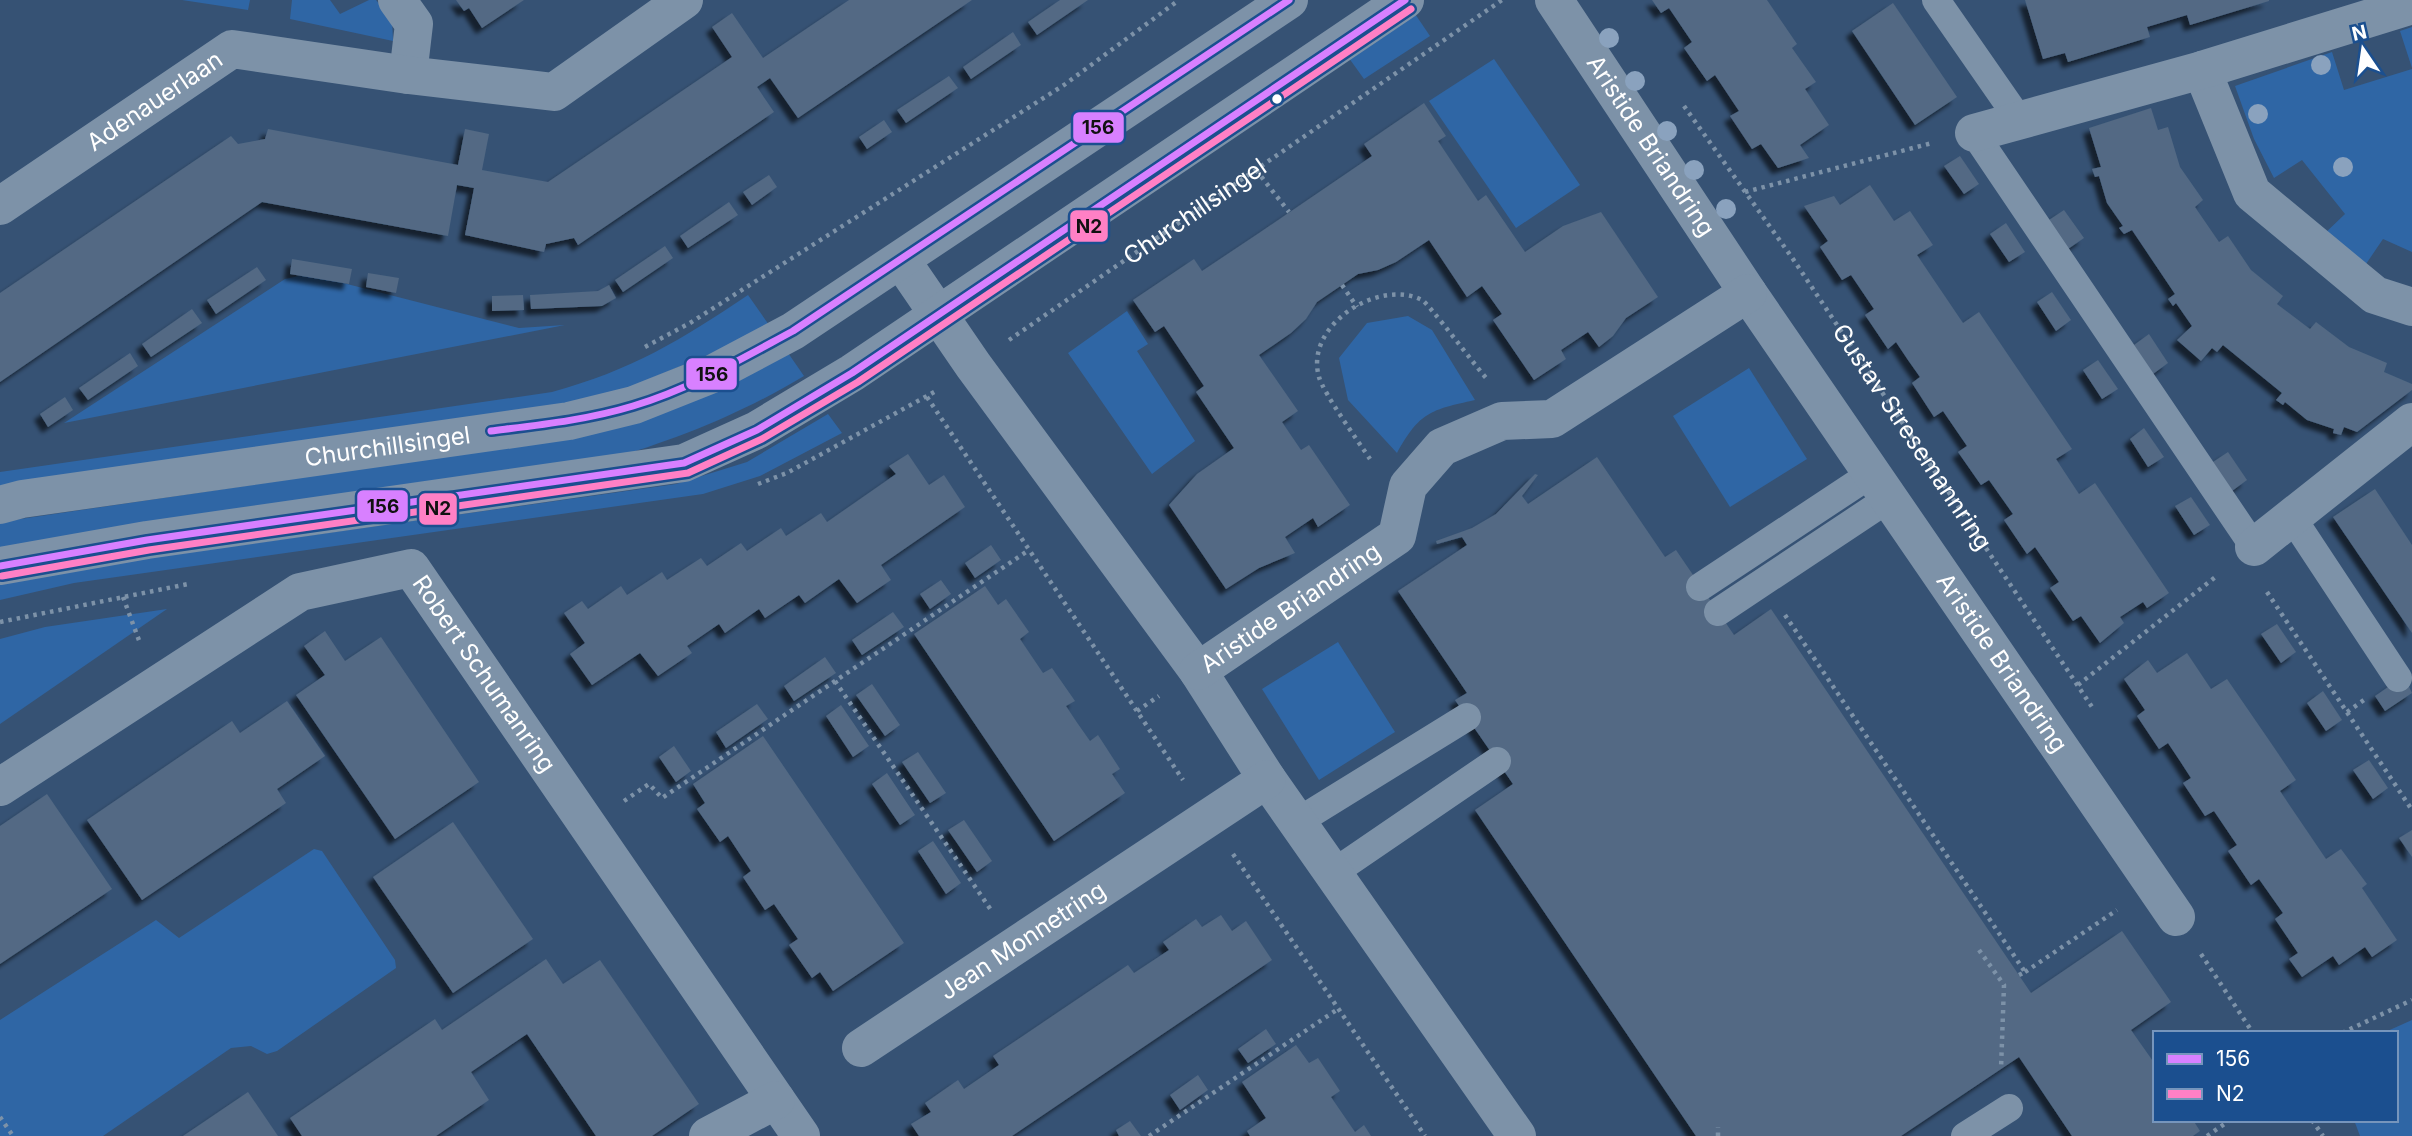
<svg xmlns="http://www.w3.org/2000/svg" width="2412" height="1136" font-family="Inter,sans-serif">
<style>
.green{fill:#2f66a5}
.building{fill:#526984;filter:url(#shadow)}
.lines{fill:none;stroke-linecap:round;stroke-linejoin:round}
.path{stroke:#7d92a8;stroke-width:4.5;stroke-dasharray:3.5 5;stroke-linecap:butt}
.service{stroke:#7d92a8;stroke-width:28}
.minor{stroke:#7d92a8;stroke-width:38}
.tertiary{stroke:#7d92a8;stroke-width:38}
.bus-1-casing{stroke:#1b4f8f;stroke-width:12}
.bus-2-casing{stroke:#1b4f8f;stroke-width:12}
.bus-1{stroke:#d880ff;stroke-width:7}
.bus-2{stroke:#ff80c5;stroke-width:7}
.tree{fill:#8aa2be}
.bus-dot{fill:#fff;stroke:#1b4f8f;stroke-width:2.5}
.labels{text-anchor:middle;stroke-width:5;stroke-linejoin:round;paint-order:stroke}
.street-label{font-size:24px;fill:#fff;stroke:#1b4f8f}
.line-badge{stroke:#1b4f8f;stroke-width:2.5}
.pale-badge-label{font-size:19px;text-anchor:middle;font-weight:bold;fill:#111}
</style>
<defs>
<filter id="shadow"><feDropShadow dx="-6" dy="6" stdDeviation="2" flood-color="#0009"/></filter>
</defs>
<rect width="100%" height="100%" fill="#365274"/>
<!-- green -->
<g class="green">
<polygon points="182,0 250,0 248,10"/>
<polygon points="292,0 330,0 340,14 369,0 376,0 392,19 393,41 290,19"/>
<polygon points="1411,8 1430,36 1364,79 1346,54"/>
<polygon points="2412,27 2412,68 2400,31"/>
<polygon points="2332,52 2344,90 2412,69 2412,252 2383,239 2366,264 2321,237 2345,214 2302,160 2274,178 2254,139 2235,86"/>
<polygon points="1494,59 1580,185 1516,228 1429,101"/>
<polygon points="308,274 519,328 565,325 64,423 285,279"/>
<path d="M748,295L769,325L744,340L594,402L0,489V472L552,392C632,370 681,340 748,295Z"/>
<polygon points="1127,311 1148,344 1137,351 1195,441 1152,474 1068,353"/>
<path d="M1408,316L1432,330L1475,400C1430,410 1420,412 1397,453L1348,400L1339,358L1367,323Z"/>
<path d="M786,350L804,376C737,416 679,438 605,461L0,551V522L556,440Z"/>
<polygon points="1749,368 1807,459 1730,507 1673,416"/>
<polygon points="828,414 842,433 760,476 703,494 74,583 0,600 0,583 36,574 676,484 747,462"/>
<polygon points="167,609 0,724 0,639 45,627"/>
<polygon points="1338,642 1395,732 1319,780 1262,689"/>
<polygon points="314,849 322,851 395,960 396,968 277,1051 267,1054 251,1046 231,1048 103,1136 0,1136 0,1020 156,920 179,938"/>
<polygon points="2412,1020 2412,1136 2360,1136 2354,1120 2396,1120 2396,1033 2383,1033"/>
</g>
<!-- building -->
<g class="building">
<polygon points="456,0 524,0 482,28 469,8 464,11"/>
<polygon points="849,0 972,0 798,118 770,78 757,87 774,112 578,245 574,238 546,244 544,252 465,235 474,188 457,185 448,236 262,202 0,382 0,293 231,136 238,144 265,139 268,129 458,165 465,129 489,134 482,170 548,182 732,57 712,27 732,13 763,58"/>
<polygon points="1060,0 1088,0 1037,35 1028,22"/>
<polygon points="1652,0 1767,0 1797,44 1792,48 1816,82 1805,89 1829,125 1800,145 1809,158 1778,168 1761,144 1752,149 1730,116 1739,111 1715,75 1707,81 1684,48 1692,42 1669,8 1661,13"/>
<polygon points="2025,0 2269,0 2269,1 2190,25 2187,15 2147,27 2150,37 2068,62 2065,53 2043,59"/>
<polygon points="1893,3 1957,97 1915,125 1852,31"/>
<polygon points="1013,32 1021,45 971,79 963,67"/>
<polygon points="949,76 958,88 906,123 897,110"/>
<polygon points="1424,103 1446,136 1438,141 1478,201 1486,195 1525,252 1563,226 1601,212 1658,297 1626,318 1613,336 1599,347 1588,332 1561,350 1566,359 1534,380 1493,320 1502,314 1482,286 1467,297 1429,240 1396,262 1378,270 1358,274 1342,285 1317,302 1306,319 1291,333 1259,355 1298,411 1282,422 1301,450 1309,445 1350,505 1318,527 1313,518 1285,537 1295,553 1259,568 1226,589 1169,505 1197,474 1234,448 1196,392 1204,386 1164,326 1155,332 1133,300 1194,259 1202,271 1259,233 1372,156 1364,144"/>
<polygon points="2151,108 2158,130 2168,127 2180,167 2203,200 2195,207 2219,242 2228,236 2251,270 2283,296 2277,304 2310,329 2316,322 2349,347 2387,363 2384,372 2412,384 2412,390 2357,432 2344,427 2341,435 2333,433 2334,429 2307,420 2285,402 2283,405 2276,400 2282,393 2223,345 2217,352 2212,348 2201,361 2177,340 2192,326 2176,303 2173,306 2168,299 2175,294 2132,230 2124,234 2119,228 2123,226 2107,203 2099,176 2095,177 2092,169 2101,167 2089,128"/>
<polygon points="884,120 892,132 867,149 859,137"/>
<polygon points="1960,156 1979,184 1964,194 1944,166"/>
<polygon points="769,175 777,187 752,205 743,192"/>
<polygon points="1870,185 1894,221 1910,211 1933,245 1917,255 1963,323 1979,312 2072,449 2056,459 2079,494 2095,483 2169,593 2147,608 2143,602 2120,617 2124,623 2100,643 2081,616 2073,621 2050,588 2059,582 2035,547 2027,554 2004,520 2013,514 1989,480 1981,485 1958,452 1967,446 1943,411 1934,417 1912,383 1920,377 1908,360 1896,342 1888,349 1865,315 1874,309 1851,275 1842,280 1820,247 1828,241 1804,206 1834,196 1840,205"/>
<polygon points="729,202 738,215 688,248 680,236"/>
<polygon points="2064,210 2084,238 2068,249 2049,220"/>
<polygon points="2006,223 2025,252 2009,262 1990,234"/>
<polygon points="665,246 673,258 623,292 615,280"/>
<polygon points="292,259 352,269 349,284 290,274"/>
<polygon points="257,267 266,280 216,314 207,300"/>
<polygon points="368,273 399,278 396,293 366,287"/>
<polygon points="609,285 616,298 602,306 531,309 530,295 598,291"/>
<polygon points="2052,292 2071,320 2056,331 2037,302"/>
<polygon points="523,295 524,310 492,311 492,296"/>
<polygon points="192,309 202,323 151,357 142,344"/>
<polygon points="2149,334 2168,363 2153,374 2134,345"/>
<polygon points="130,353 138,366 88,400 79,388"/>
<polygon points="2098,360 2118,389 2102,399 2083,370"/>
<polygon points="65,397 73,410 48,427 40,414"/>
<polygon points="2144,428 2164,457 2148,467 2130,439"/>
<polygon points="2228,452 2247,480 2232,491 2213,462"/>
<polygon points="908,454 929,485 944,475 965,507 881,565 891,580 857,603 839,579 805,603 799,595 765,618 759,609 725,633 719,624 687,646 692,653 658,676 640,653 592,685 570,654 585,643 564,613 582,601 588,609 621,586 627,595 662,572 667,580 701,558 707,566 741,543 747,551 781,528 786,536 821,513 827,522 896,474 889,466"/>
<polygon points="1597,457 1665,557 1676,550 1734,635 1771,609 2031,993 2122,931 2171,1002 2131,1030 2155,1064 2155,1120 2193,1120 2200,1131 2193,1136 2072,1136 2019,1057 1901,1136 1696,1136 1475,810 1513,784 1455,700 1467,693 1398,591 1467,545 1462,537 1437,544 1436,541 1472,528 1496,514 1535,474 1538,475 1522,496 1528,504"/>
<polygon points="2375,489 2412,545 2412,633 2333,517"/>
<polygon points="2191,497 2210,525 2194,535 2175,506"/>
<polygon points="991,545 1001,560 975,578 965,563"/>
<polygon points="941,580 951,594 930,609 920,594"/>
<polygon points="985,586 998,605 1006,599 1029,632 1020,639 1043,673 1052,668 1075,701 1066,706 1078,724 1090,741 1098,735 1120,769 1112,774 1125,793 1054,841 914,634"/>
<polygon points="893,612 904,627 862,655 852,640"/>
<polygon points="2277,624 2296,652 2281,663 2261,634"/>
<polygon points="325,631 345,661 381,637 479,782 395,839 296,695 325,675 304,646"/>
<polygon points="2187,653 2211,689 2227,679 2273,746 2296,780 2280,791 2326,859 2341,849 2367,884 2362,888 2397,940 2372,957 2365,947 2339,965 2333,956 2302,977 2289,959 2298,953 2275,919 2283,913 2259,879 2251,885 2228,851 2237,845 2214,811 2205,816 2183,783 2191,778 2180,761 2168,743 2159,749 2137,716 2145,710 2124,679 2148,660 2157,673"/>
<polygon points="825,657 836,673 794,701 784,686"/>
<polygon points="2404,676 2412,693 2385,711 2375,696"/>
<polygon points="872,684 900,725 885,736 856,695"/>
<polygon points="2323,691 2342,720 2326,731 2307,703"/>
<polygon points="287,701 325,756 277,789 286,803 142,900 87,820 232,721 240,733"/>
<polygon points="757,704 768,719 726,748 716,732"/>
<polygon points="841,705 869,746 853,757 826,716"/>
<polygon points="763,736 904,943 833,991 820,972 812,978 789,945 798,939 774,904 765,910 743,877 751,871 728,836 720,842 697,809 705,803 693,784"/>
<polygon points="674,746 691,771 676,782 659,757"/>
<polygon points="918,752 946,793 930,803 902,762"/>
<polygon points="2369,760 2388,788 2373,799 2353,770"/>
<polygon points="887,773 915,815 900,825 872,784"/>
<polygon points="47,794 112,889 0,964 0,826"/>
<polygon points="964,820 992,861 977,872 948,830"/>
<polygon points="453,822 533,939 453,993 373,877"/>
<polygon points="2412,830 2412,857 2399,838"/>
<polygon points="933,841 961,883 946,894 918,851"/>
<polygon points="1221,915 1232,931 1246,921 1272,960 1012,1136 919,1136 911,1124 931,1112 925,1103 958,1080 964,1089 999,1065 993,1056 1128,965 1134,973 1169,950 1163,942 1196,919 1202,927"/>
<polygon points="546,959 563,984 600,960 699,1104 652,1136 596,1136 527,1034 471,1072 489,1100 436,1136 302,1136 290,1118 435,1019 442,1030"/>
<polygon points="1266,1029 1276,1044 1248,1063 1238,1049"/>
<polygon points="1296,1045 1309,1063 1318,1058 1340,1091 1331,1097 1355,1132 1364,1125 1371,1136 1250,1136 1247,1131 1266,1118 1242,1082"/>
<polygon points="1198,1075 1208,1090 1180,1110 1170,1095"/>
<polygon points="248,1092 278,1136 183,1136"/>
<polygon points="1130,1121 1141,1136 1119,1136 1116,1130"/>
</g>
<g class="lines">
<!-- path -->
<g class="path">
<path id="s1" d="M1684,106L1793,259L2092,707"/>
<polyline points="1256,170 1289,212"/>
<polyline points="1745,192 1932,143"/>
<polyline points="1342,285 1357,307"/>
<path id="s2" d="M1009,340L1502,0"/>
<polyline points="645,347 690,323 1064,85 1179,0"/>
<polyline points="927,397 1183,780"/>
<path d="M1370,459C1358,441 1324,394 1319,377C1304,325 1379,278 1422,300C1429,304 1476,367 1487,379"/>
<polyline points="758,484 787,473 936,391"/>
<polyline points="2267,592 2412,810"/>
<polyline points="123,597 140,643"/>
<polyline points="1785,615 2025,972 2019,975"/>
<polyline points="0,622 188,584"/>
<polyline points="835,681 991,910"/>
<polyline points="2078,685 2218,575"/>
<polyline points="1137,711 1159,696"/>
<polyline points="2347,712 2364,700"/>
<polyline points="624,801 649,784 662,798 1029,550"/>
<polyline points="1233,854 1425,1136"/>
<polyline points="1979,950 2004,985 2001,1069"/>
<polyline points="2201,954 2253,1033"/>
<polyline points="2025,972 2117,910"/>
<polyline points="2342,1033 2412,1000"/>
<polyline points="0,1117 13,1136"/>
<polyline points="2312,1120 2323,1136"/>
<polyline points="1149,1136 1338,1009"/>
<polyline points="1718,1136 1718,1127"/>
<polyline points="2207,1136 2230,1120"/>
</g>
<!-- service -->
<g class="service">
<polyline points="1936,0 2018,118"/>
<polyline points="1974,133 2254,547"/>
<polyline points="2291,516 2398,678"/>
<polyline points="1700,587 1871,474"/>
<polyline points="1718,612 1888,499"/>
<polyline points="1297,822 1467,717"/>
<polyline points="1333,873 1497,761"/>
<polyline points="1965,1136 2009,1108"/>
</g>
<!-- minor -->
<g class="minor">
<polyline points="397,0 414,24 408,75"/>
<path id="s3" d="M1554,0L1748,293L2176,917"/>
<polyline points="2202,70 2252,193 2375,295 2412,307"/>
<polyline points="1974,133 2202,70 2412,5"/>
<path id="s4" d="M0,206L232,49L408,75L554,92L684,0"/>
<polyline points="901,260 973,365 1198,671 1267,779 1517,1136"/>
<polyline points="2254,547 2412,422"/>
<path id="s5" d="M1198,671L1397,536L1408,486L1442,447L1502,421L1552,419L1748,293"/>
<path id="s6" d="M0,787L300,592L411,568L801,1136"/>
<path id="s7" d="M861,1048L1267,779"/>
<polyline points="708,1136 776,1100"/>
</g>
<!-- tertiary -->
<g class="tertiary">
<path id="s8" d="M0,505L22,499L569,421L634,405L712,374L793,331L1289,0"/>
<polyline points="0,566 147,540 684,463 757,430 852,373 1405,0"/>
</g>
<defs>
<g id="bus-1">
<path d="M491,431C539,425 587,420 633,406C690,389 741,359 793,331L1289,0"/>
<polyline points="0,566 147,540 684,463 757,430 852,373 1405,0"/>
</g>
<polyline id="bus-2" points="2,576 149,550 688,473 762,439 858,382 1411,9"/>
</defs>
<!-- bus-1 casing -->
<use href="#bus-1" class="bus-1-casing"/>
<!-- bus-2 casing -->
<use href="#bus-2" class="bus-2-casing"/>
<!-- bus-1 -->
<use href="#bus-1" class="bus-1"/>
<!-- bus-2 -->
<use href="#bus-2" class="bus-2"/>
</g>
<!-- trees -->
<g class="tree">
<circle cx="1609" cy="38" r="10"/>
<circle cx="2321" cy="65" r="10"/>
<circle cx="1635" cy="81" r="10"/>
<circle cx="2258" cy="114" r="10"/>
<circle cx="1667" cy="131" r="10"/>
<circle cx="2343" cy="167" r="10"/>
<circle cx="1694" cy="170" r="10"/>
<circle cx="1726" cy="209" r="10"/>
</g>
<!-- markers -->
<circle class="bus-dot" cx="1277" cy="99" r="6"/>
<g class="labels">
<!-- street labels -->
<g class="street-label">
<text dy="8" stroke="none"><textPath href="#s4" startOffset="187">Adenauerlaan</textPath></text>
<text dy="8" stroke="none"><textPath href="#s3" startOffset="175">Aristide Briandring</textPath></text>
<text dy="8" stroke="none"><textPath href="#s2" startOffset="226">Churchillsingel</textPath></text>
<text dy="8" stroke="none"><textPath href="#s1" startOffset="402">Gustav Stresemannring</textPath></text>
<text dy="8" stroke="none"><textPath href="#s8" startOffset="392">Churchillsingel</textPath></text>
<text dy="8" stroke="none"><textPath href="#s5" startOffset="112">Aristide Briandring</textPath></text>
<text dy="8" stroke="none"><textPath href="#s3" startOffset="800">Aristide Briandring</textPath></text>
<text dy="8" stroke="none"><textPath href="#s6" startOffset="600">Robert Schumanring</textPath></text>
<text dy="8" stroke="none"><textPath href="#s7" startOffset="194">Jean Monnetring</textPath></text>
</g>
</g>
<g class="line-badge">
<rect x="1072" y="111" width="53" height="33" rx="7" fill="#d880ff"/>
<rect x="1069" y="209" width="40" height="34" rx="7" fill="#ff80c5"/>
<rect x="685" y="357" width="53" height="34" rx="7" fill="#d880ff"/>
<rect x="356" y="489" width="53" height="34" rx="7" fill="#d880ff"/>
<rect x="418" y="492" width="40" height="34" rx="7" fill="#ff80c5"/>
</g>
<g class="pale-badge-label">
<text x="1098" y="134">156</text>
<text x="1089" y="233">N2</text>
<text x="712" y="381">156</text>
<text x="383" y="513">156</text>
<text x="438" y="515">N2</text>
</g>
<!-- legend -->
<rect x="2153" y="1031" width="245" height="91" fill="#1b4f8f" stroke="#7695bc" stroke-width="2"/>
<rect x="2167" y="1054" width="35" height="10" fill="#d880ff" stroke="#7695bc" stroke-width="2"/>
<text x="2216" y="1066" font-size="21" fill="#ffffff">156</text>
<rect x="2167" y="1089" width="35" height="10" fill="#ff80c5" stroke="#7695bc" stroke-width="2"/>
<text x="2216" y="1101" font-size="21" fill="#ffffff">N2</text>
<!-- north arrow -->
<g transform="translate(2363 49) rotate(347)" stroke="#1b4f8f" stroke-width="5" paint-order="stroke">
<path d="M0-5L12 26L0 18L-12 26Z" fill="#ffffff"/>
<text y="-10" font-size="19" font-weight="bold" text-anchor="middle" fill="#ffffff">N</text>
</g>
</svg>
